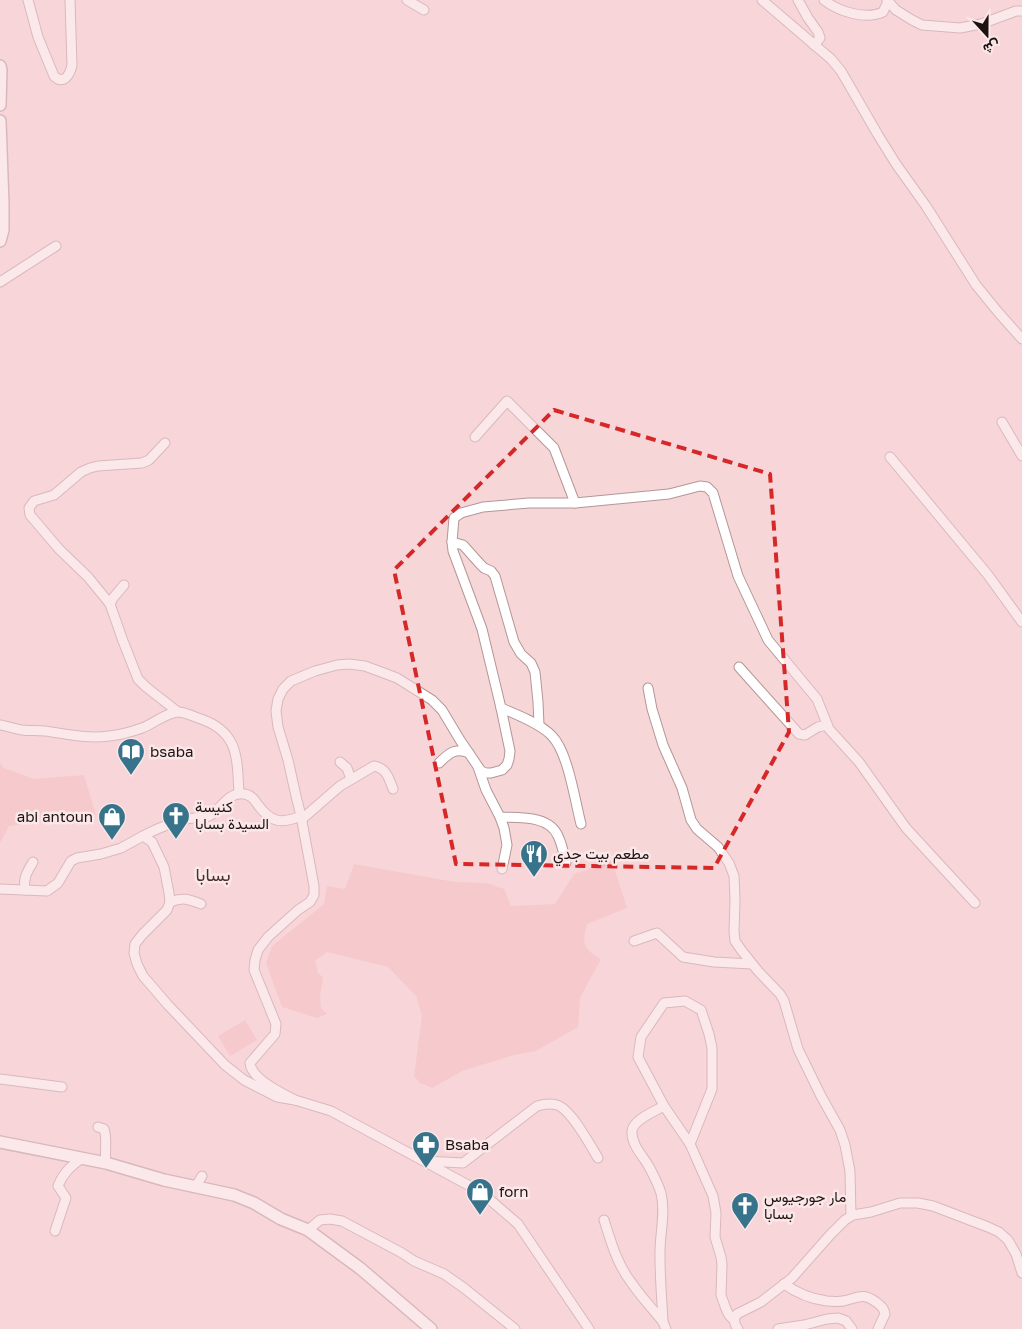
<svg xmlns="http://www.w3.org/2000/svg" width="1022" height="1329" font-family="'Golos Text',Vazirmatn,sans-serif">
<style>
.green{fill:#f3bcbf}
.lines{fill:none;stroke-linecap:round;stroke-linejoin:round}
.minor-casing{stroke:#b49697;stroke-width:11}
.tertiary-casing{stroke:#b49697;stroke-width:14}
.minor{stroke:#fff;stroke-width:9}
.tertiary{stroke:#fff;stroke-width:11}
.marked{fill:none;stroke:#d62828;stroke-width:4;stroke-dasharray:10 6;stroke-linejoin:round}
.labels{text-anchor:middle;stroke-width:5;stroke-linejoin:round;paint-order:stroke}
.poi-label{font-size:15px;fill:#1c1212;stroke:#fbe7e8;text-anchor:start}
.quarter-label{font-size:18px;fill:#482f31;stroke:#fbe7e8}
</style>
<rect width="100%" height="100%" fill="#f7d6d8"/>
<!-- green -->
<g class="green">
<polygon points="0,763 4,768 34,779 84,775 96,815 9,826 0,843"/>
<path d="M612,861L627,908L587,924C582,942 582,949 601,959L580,998L578,1027L536,1051L514,1055L462,1071L432,1088L420,1083L414,1076L422,1016L416,996L388,967L327,952L315,961L318,973L323,977L320,997L321,1008L327,1014L317,1018L282,1007L266,963L272,946L324,904L327,886L345,889L354,864L455,882L487,883L504,889L511,906L555,904L574,874Z"/>
<polygon points="245,1020 257,1040 230,1056 218,1036"/>
</g>
<g class="lines">
<defs>
<g id="minor">
<path d="M28,0L38,37L54,76C64,86 70,74 72,65L70,0"/>
<polyline points="407,0 424,10"/>
<polyline points="762,0 831,59 841,71 878,135 896,164 926,206 976,285 998,312 1022,339"/>
<polyline points="798,0 808,18 818,32 820,38 814,45"/>
<path d="M824,0C839,12 866,20 883,12L888,1"/>
<polyline points="887,0 896,10 912,20 922,25 960,28 981,24 1016,11 1022,11"/>
<polyline points="0,282 56,246"/>
<polyline points="1002,422 1022,456"/>
<polyline points="475,437 507,401 554,448 575,503"/>
<polyline points="165,443 149,460 142,463 98,466 90,468 81,472 54,495 34,501 29,508 30,515 59,549 88,577 110,604 123,641 138,679 146,687 178,712"/>
<polyline points="890,457 988,575 1022,622"/>
<polyline points="452,542 463,545 480,564 484,568 491,571 495,576 514,642 521,654 531,663 535,672 538,702 539,725"/>
<polyline points="110,604 113,598 124,585"/>
<polyline points="739,667 799,734 805,735 818,727 827,725"/>
<polyline points="648,688 652,709 663,745 682,788 691,820 697,829 718,847 729,863 734,876 735,900 734,931 735,941 742,951 758,971 780,994 784,1001 798,1049 821,1096 840,1130 845,1145 850,1171 851,1216"/>
<path d="M501,708C516,714 541,724 552,736C568,752 575,801 581,824"/>
<path d="M0,725C7,726 15,729 22,730C30,731 37,730 45,731C67,734 87,739 109,736C120,735 131,732 142,728C153,724 164,714 177,712C183,711 192,716 198,718C239,731 237,757 239,794"/>
<polyline points="340,762 347,768 351,779"/>
<path d="M439,763C449,753 456,747 469,753"/>
<polyline points="478,767 486,790 500,817 504,828 507,845 502,869"/>
<path d="M500,817C519,818 549,815 558,836C562,844 564,854 566,863"/>
<path d="M302,819L340,786L374,766C386,768 389,778 393,789"/>
<path d="M143,836C154,830 166,825 179,821C183,820 189,818 194,818C200,817 204,818 209,816C222,809 227,792 244,794C251,795 254,799 258,805C271,823 282,824 301,816"/>
<polyline points="0,889 47,891 58,883 71,861 77,858 101,854 121,848 143,836 152,842 164,867 169,893 170,902 167,910 142,935 135,944 134,953 137,964 143,976 168,1005 225,1065 244,1080 277,1097 295,1100 331,1111 468,1185 489,1199 518,1224 589,1329"/>
<path d="M25,890C23,878 27,872 33,862"/>
<path d="M170,902C183,897 188,899 201,904"/>
<polyline points="634,941 657,933 683,957 714,962 752,964"/>
<polyline points="0,1079 62,1087"/>
<path d="M295,1100C282,1093 251,1079 250,1063L275,1034L276,1024L254,970L255,960L258,950L268,937L298,910L310,902L314,895V886L301,816L296,796L288,760L278,727L276,711L278,699L283,689L291,681L315,671L337,665L349,664L365,666L397,678L432,700L442,710L460,740L481,771L486,773H491L502,770L507,765L509,759L510,751L501,708L482,629L453,551L452,542L454,518L461,513L483,507L529,503H575L669,494L700,486L707,487L713,493L738,576L768,640L817,699L829,729L859,762L906,828L975,903"/>
<path d="M98,1127L104,1129C108,1140 104,1151 106,1163"/>
<polyline points="690,1144 712,1089 712,1048 709,1034 701,1010 685,1001 664,1003 641,1037 638,1057 664,1106 690,1144 713,1196 716,1213 715,1237 721,1257 722,1264 721,1295 726,1309 729,1315 734,1320"/>
<path d="M425,1161L463,1163L537,1106C544,1104 550,1103 557,1105C571,1109 590,1145 598,1158"/>
<polyline points="196,1186 202,1176"/>
<path d="M604,1220C611,1242 617,1264 631,1282C640,1296 653,1309 663,1322L666,1329"/>
<polyline points="308,1230 320,1220 330,1219 342,1221 402,1253 414,1261 444,1274 464,1288 515,1329"/>
<path d="M55,1231L66,1198L58,1186C63,1173 71,1166 82,1158"/>
<path d="M784,1284C798,1294 811,1299 827,1301C832,1301 838,1302 843,1301C858,1298 862,1292 876,1302C881,1306 884,1308 885,1314L878,1329"/>
<path d="M663,1322C662,1301 660,1279 660,1258C659,1236 666,1215 661,1193C658,1184 653,1174 648,1165C642,1155 631,1144 632,1131C633,1120 655,1111 664,1106"/>
<path d="M738,1329C734,1324 733,1319 737,1314L761,1302L792,1278L830,1235L845,1220L853,1215L871,1212L900,1203H918L933,1206L988,1227L999,1232L1008,1240L1016,1254L1022,1273"/>
<polyline points="778,1329 804,1325 827,1319 838,1318 846,1321 852,1329"/>
</g>
<g id="tertiary">
<polyline points="0,66 1,70 0,105"/>
<polyline points="0,121 3,204 3,230 0,241"/>
<polyline points="0,1142 106,1163 164,1180 234,1195 254,1203 281,1219 308,1230 361,1269 431,1329"/>
</g>
</defs>
<!-- minor casing -->
<use href="#minor" class="minor-casing"/>
<!-- tertiary casing -->
<use href="#tertiary" class="tertiary-casing"/>
<!-- minor -->
<use href="#minor" class="minor"/>
<!-- tertiary -->
<use href="#tertiary" class="tertiary"/>
</g>
<!-- marked area -->
<path d="M0 0H1022V1329H0ZM554,410L770,474L789,732L714,868L456,864L394,570Z" fill="#f7d6d8" fill-opacity=".55" fill-rule="evenodd"/>
<path class="marked" d="M554,410L770,474L789,732L714,868L456,864L394,570Z"/>
<!-- icons -->
<defs>
<symbol id="library-pin" viewBox="-11 -11 22 30"><path d="M0 17L-7.5 6A9.5 9.5 0 1 1 7.5 6Z" fill="#37748b" stroke="#fbe7e8"/><path d="M-6-4Q-3-5.5-.7-3.5V5Q-3 3-6 4ZM6-4Q3-5.5 .7-3.5V5Q3 3 6 4Z" fill="#fff"/></symbol>
<symbol id="church-pin" viewBox="-11 -11 22 30"><path d="M0 17L-7.5 6A9.5 9.5 0 1 1 7.5 6Z" fill="#37748b" stroke="#fbe7e8"/><path d="M-1.2-6h2.4v3.5h3.3v2.4h-3.3V6h-2.4V-.1h-3.3v-2.4h3.3Z" fill="#fff"/></symbol>
<symbol id="shop-pin" viewBox="-11 -11 22 30"><path d="M0 17L-7.5 6A9.5 9.5 0 1 1 7.5 6Z" fill="#37748b" stroke="#fbe7e8"/><path d="M-5-2.5h2.3a2.7 3.5 0 0 1 5.4 0H5L5.5 6h-11ZM-1.5-2.5h3a1.5 2.3 0 0 0-3 0Z" fill="#fff"/></symbol>
<symbol id="restaurant-pin" viewBox="-11 -11 22 30"><path d="M0 17L-7.5 6A9.5 9.5 0 1 1 7.5 6Z" fill="#37748b" stroke="#fbe7e8"/><path d="M-5-6h1v4h1v-4h1v4h1v-4h1v5L-1.5 .5V6h-2V.5L-5-1ZM5-6V6H3V1.5H1.5Q1.5-4 5-6Z" fill="#fff"/></symbol>
<symbol id="pharmacy-pin" viewBox="-11 -11 22 30"><path d="M0 17L-7.5 6A9.5 9.5 0 1 1 7.5 6Z" fill="#37748b" stroke="#fbe7e8"/><path d="M-2-6h4v4h4v4h-4v4h-4v-4h-4v-4h4Z" fill="#fff"/></symbol>
</defs>
<g fill-rule="evenodd">
<use href="#library-pin" x="115" y="736" width="32" height="43"/>
<use href="#church-pin" x="160" y="800" width="32" height="43"/>
<use href="#shop-pin" x="96" y="801" width="32" height="43"/>
<use href="#restaurant-pin" x="518" y="838" width="32" height="43"/>
<use href="#pharmacy-pin" x="410" y="1129" width="32" height="43"/>
<use href="#shop-pin" x="464" y="1176" width="32" height="43"/>
<use href="#church-pin" x="729" y="1190" width="32" height="43"/>
</g>
<g class="labels">
<!-- poi labels -->
<g class="poi-label">
<text x="150" y="757">bsaba</text>
<text x="195" y="812">كنيسة<tspan x="195" dy="17">السيدة بسابا</tspan></text>
<text x="93" y="822" text-anchor="end">abi antoun</text>
<text x="553" y="859">مطعم بيت جدي</text>
<text x="445" y="1150">Bsaba</text>
<text x="499" y="1197">forn</text>
<text x="764" y="1202">مار جورجيوس<tspan x="764" dy="17">بسابا</tspan></text>
</g>
<!-- quarter labels -->
<g class="quarter-label">
<text x="213" y="881">بسابا</text>
</g>
</g>
<!-- north arrow -->
<g transform="translate(987 35) rotate(159)" stroke="#fbe7e8" stroke-width="4" paint-order="stroke">
<path d="M0-4L9 19L0 12L-9 19Z" fill="#1c1212"/>
<text y="-8" font-size="14" font-weight="bold" text-anchor="middle" fill="#1c1212">ش</text>
</g>
</svg>
